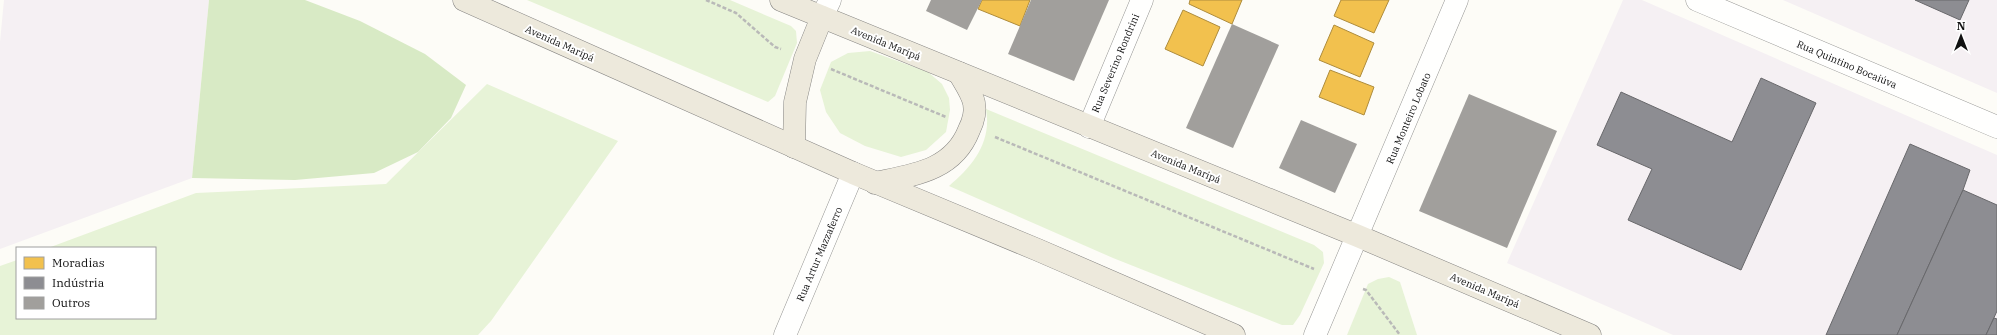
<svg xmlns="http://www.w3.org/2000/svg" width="1997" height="335" font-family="'IBM Plex Serif',serif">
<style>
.industrial{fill:#f5f0f3}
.green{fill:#e7f3d7}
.forest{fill:#d8eac5}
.homes{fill:#f2c14e;stroke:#ae8c3c}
.industry{fill:#8d8d92;stroke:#68686b}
.building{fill:#a19f9c}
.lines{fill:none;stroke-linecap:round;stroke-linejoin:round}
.street-casing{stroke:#979795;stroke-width:23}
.primary-casing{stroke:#858482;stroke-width:23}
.path{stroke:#b9b9b8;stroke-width:2.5;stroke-dasharray:4 2;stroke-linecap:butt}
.street{stroke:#fffffe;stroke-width:22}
.primary{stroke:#ede9dc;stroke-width:22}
.labels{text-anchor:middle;stroke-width:4;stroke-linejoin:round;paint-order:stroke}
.street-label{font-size:10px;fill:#111;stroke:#fff}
</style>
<rect width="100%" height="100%" fill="#fdfcf7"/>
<!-- industrial -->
<g class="industrial">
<polygon points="4,0 209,0 192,178 0,249 0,42"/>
<polygon points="1623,0 1642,0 1997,155 1997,335 1673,335 1507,263"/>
<polygon points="1783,0 1997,0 1997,93"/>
</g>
<!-- green -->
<g class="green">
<polygon points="527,0 730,0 791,26 796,31 797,43 775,96 768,102"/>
<polygon points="870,51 928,72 942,84 949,98 950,110 946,132 926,150 901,157 865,146 840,133 826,112 820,90 831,62 848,53"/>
<polygon points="487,84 618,141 491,321 478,335 0,335 0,266 17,260 17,318 155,318 155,248 48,248 196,193 386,184"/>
<path d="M986,109L1314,245L1323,252L1324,263L1300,315L1293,325H1282L1113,258L949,186C973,166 992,142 986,109Z"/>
<polygon points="1389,277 1400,282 1417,335 1347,335 1368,284 1378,279"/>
</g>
<!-- forest -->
<polygon class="forest" points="209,0 305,0 360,21 425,54 466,85 451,118 418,152 374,173 295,180 192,178"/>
<!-- homes -->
<g class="homes">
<polygon points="982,0 1030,0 1020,26 978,9"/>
<polygon points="1190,0 1242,0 1232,24 1189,4"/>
<polygon points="1341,0 1389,0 1374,33 1334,16"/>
<polygon points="1183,10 1220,27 1203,66 1165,49"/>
<polygon points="1334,25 1374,43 1360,77 1319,60"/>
<polygon points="1330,70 1374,87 1364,115 1319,97"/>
</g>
<!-- industry -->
<g class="industry">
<polygon points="1915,0 1969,0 1960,20"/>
<polygon points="1761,78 1816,103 1741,270 1628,220 1652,169 1597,145 1621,92 1732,142"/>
<polygon points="1910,144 1970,170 1963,190 1897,335 1826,335"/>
<polygon points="1963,190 1997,205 1997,311 1986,335 1897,335"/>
<polygon points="1994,318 1997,319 1997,335 1986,335"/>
</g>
<!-- building -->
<g class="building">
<polygon points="931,0 982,0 967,30 926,11"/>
<polygon points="1031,0 1109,0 1074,81 1008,54"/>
<polygon points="1232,24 1279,45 1233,148 1186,128"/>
<polygon points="1469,94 1557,131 1507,248 1419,211"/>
<polygon points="1301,120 1357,144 1335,193 1279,168"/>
</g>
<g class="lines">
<defs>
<g id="street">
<polyline points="1697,0 1997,127"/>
<polyline points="822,17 830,0"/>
<polyline points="1089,127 1142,0"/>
<polyline points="785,335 853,173"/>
<polyline points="1315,335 1457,0"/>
</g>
<g id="primary">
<polyline points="464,0 853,173 1038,250 1234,335"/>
<polyline points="781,0 1358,236 1590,335"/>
<polyline points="794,147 795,102 805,59 822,17"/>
<path d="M875,183C913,175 953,171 969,130C973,122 976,113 974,103C972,93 964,82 959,73"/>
</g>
</defs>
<!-- street casing -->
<use href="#street" class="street-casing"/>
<!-- primary casing -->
<use href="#primary" class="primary-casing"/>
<!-- path -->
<g class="path">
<polyline points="706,0 736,13 775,47 781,49"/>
<polyline points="831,69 946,117"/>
<polyline points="995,137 1314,269"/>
<polyline points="1363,289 1366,290 1400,335"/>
</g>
<!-- street -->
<use href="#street" class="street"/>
<!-- primary -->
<use href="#primary" class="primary"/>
</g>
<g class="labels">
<!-- street labels -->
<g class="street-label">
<text transform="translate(560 43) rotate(24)" y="4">Avenida Maripá</text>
<text transform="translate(886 43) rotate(22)" y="4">Avenida Maripá</text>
<text transform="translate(1115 63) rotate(-67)" y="4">Rua Severino Rondrini</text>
<text transform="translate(1847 64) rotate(23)" y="4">Rua Quintino Bocaiúva</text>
<text transform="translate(1408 118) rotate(-67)" y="4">Rua Monteiro Lobato</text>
<text transform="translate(1186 166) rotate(22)" y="4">Avenida Maripá</text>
<text transform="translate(819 254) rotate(-67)" y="4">Rua Artur Mazzaferro</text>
<text transform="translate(1485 290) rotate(23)" y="4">Avenida Maripá</text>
</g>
</g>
<!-- legend -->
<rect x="16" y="247" width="140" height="72" fill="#ffffff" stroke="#a0a0a0"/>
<rect x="24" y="257" width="20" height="12" fill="#f2c14e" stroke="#a0a0a0"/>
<text x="52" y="267" font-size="12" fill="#111111">Moradias</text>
<rect x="24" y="277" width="20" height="12" fill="#8d8d92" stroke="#a0a0a0"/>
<text x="52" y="287" font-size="12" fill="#111111">Indústria</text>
<rect x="24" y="297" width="20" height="12" fill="#a19f9c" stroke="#a0a0a0"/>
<text x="52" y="307" font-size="12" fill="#111111">Outros</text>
<!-- north arrow -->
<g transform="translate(1961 36)" stroke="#ffffff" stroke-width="3" paint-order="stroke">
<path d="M0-3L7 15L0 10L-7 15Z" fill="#111111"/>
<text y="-6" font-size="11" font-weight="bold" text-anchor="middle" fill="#111111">N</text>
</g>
</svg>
